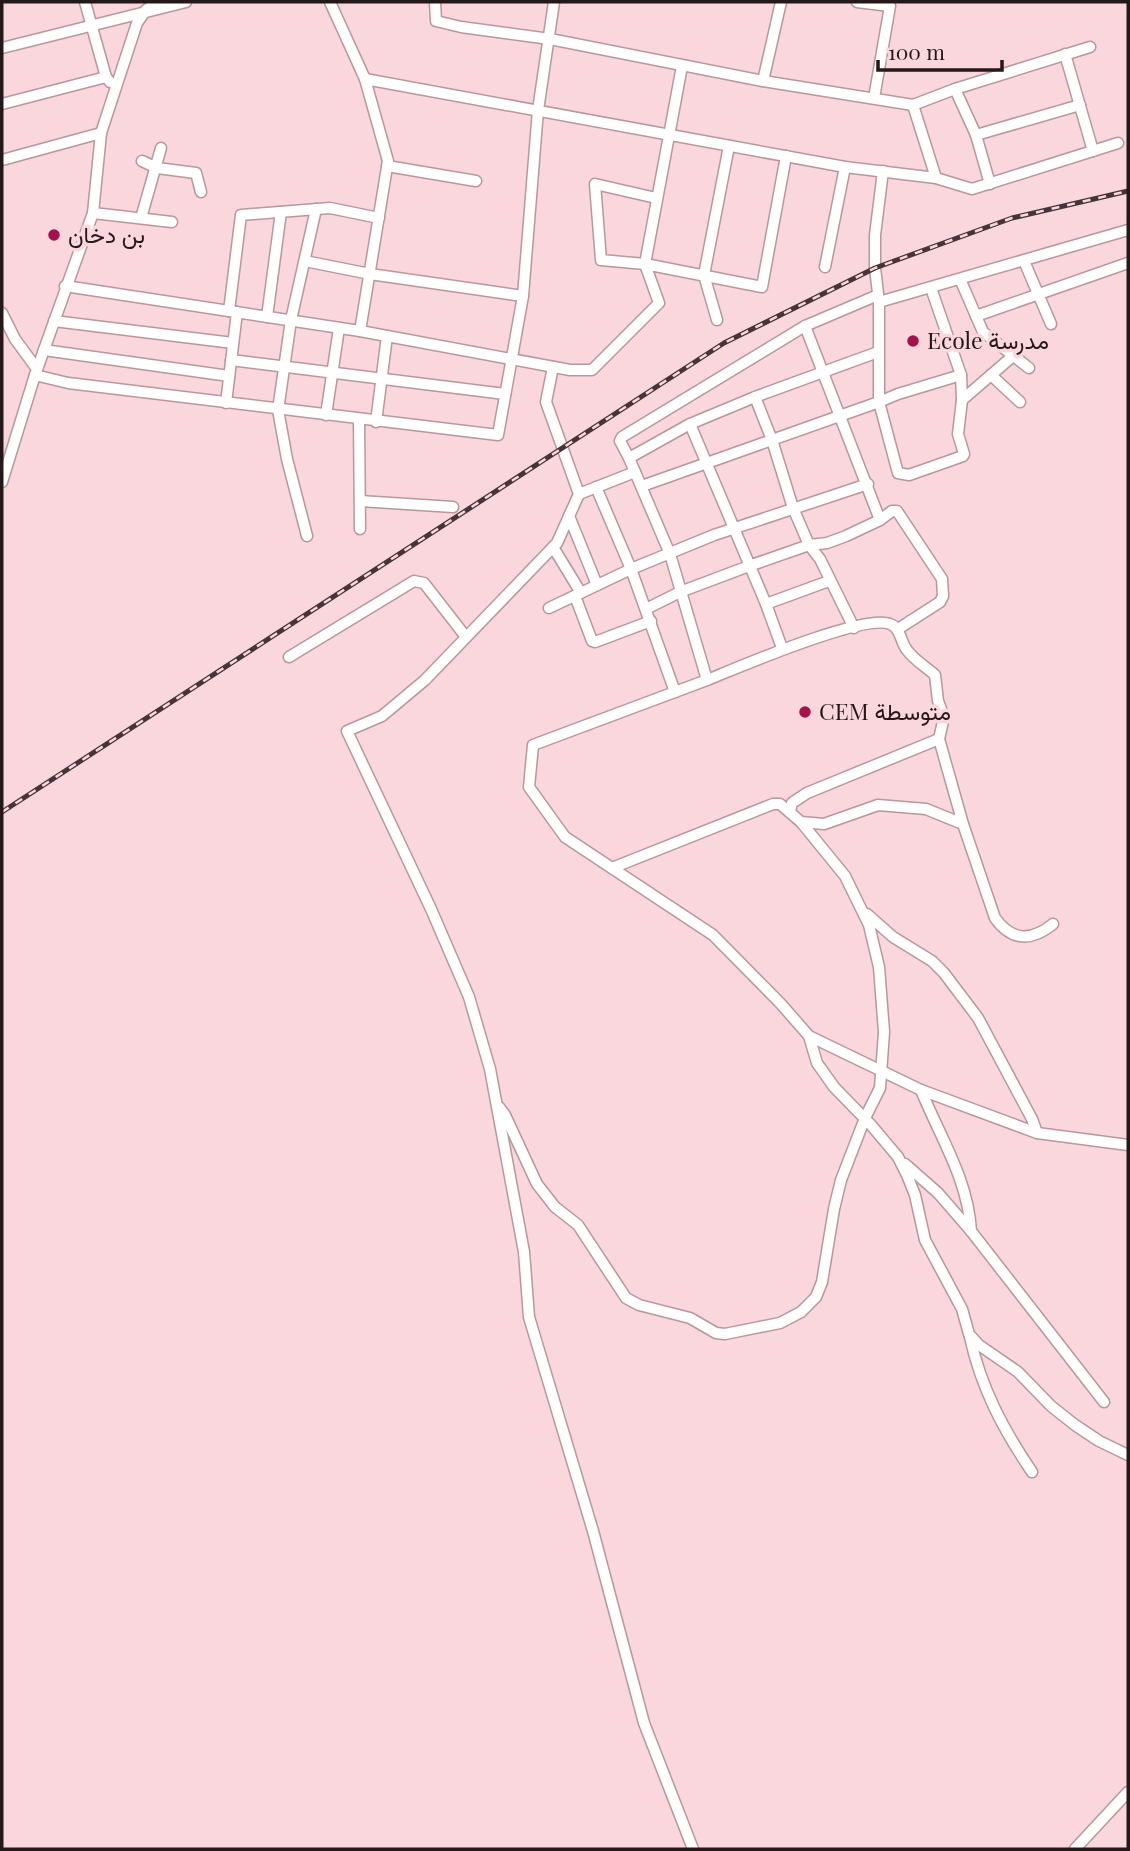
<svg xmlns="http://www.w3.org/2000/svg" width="1130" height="1851" font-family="'Playfair Display',Vazirmatn,serif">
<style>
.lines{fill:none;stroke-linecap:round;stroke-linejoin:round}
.minor-casing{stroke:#b9979d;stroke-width:13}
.minor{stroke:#fff;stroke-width:10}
.rail-casing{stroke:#453438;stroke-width:5}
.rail{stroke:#fad6dd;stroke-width:2.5;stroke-dasharray:8;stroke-linecap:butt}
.poi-dot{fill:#a5114d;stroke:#fad6dd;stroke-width:2.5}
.labels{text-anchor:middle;stroke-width:7;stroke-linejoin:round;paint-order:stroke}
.poi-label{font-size:23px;fill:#25181b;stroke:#fad6dd;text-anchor:start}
</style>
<rect width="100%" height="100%" fill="#fad6dd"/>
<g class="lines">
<defs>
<g id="minor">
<polyline points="85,2 106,77 110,82"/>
<polyline points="330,2 365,79 388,161 360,331"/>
<polyline points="435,2 436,21 461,27 550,39 763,81 913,105 955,89 1090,47"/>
<polyline points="857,2 890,6 874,98"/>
<polyline points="2,48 186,2"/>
<polyline points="1065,54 1093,151"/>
<polyline points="365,79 845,167 936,178 972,189 1118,143"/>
<polyline points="763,81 781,2"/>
<polyline points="955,89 976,135 990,184"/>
<polyline points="2,104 106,77"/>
<polyline points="913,105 936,178"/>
<polyline points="976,135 1080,105"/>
<polyline points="2,160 101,133"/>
<polyline points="142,161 157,168 196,173 201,192"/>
<polyline points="387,166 476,181"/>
<polyline points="883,171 875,235 875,268 879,302 879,402 898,473 909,475 963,456 964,454 958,434 962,400 961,375 931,288"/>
<polyline points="656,198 595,184 601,260 645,264 762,287 786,156"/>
<polyline points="93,213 172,222"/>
<polyline points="141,218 161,148"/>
<polyline points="305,261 370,274 523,296"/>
<polyline points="1024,261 1051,324"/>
<polyline points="825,267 845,167"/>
<polyline points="960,279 983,332 1029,368"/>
<polyline points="65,286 360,331 570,370 592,370 659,303 645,264 682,66"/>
<polyline points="879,302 1128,230"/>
<polyline points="229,311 241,215 330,208 379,218"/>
<polyline points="2,313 15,339 37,369"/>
<polyline points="976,316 1128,263"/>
<polyline points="267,317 281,212"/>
<polyline points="717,320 704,275 729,146"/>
<polyline points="54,321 233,343"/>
<polyline points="805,326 880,520"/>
<polyline points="44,350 229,376"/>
<polyline points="231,360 505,394"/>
<polyline points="553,367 546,402 579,494 557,543 425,680 382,716 347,731 431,909 469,997 490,1069 524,1252 529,1317 593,1531 644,1723 693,1849"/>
<polyline points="35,375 68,383 498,435 523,296 538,110 554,2"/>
<polyline points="991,375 1020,402"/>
<path d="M755,397L690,424L629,458L670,554L707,680C737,668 864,613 890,624C901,628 900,641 907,650C913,659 926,667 935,675L938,701L944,717L939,739L963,824L995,918C1012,942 1032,941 1053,924"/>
<polyline points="962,400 1013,356"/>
<polyline points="226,403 237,312"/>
<polyline points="326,415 339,328"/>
<polyline points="359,420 360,529"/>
<polyline points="376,422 387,336"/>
<polyline points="690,424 766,604 782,648"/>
<polyline points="629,458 620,441 622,437 805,326 878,295"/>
<polyline points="2,482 35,375 93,213 101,133 137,23 146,10 158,2"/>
<polyline points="642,486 879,402 898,394 961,375"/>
<polyline points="596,487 631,569 675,692"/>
<polyline points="579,494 635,472"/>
<polyline points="360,501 453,507"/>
<polyline points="569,516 597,585"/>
<polyline points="307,536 287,459 278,410 291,320 316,209"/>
<polyline points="553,547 581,593"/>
<polyline points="575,596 592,641 595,642 651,621"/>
<polyline points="766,604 829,581"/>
<polyline points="549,608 631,569 714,535 868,484"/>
<polyline points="646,609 680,592 749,566 809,545 827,543 846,536 880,520 892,511 897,511 942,579 943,596 940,602 898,629"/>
<polyline points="854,628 820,559 809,545 793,508 772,440 755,397 878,352"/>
<polyline points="289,657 414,581 424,583 466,637"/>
<polyline points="707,680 533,745 529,787 565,837 713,935 781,1004 809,1036 921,1090 1037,1133 1128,1145"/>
<polyline points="790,811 792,803 807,793 939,739"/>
<polyline points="612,868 773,804 780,804 801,822 824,824 878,805 926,809 963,824"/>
<polyline points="867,914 893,937 932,961 944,973 978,1018 1032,1119 1037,1133"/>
<polyline points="809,1036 817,1063 834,1087 871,1125 898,1157 907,1175 915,1195 925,1240 962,1309 969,1334 979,1345 1018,1372 1051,1406 1075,1425 1099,1441 1128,1455"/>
<path d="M921,1090C940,1137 968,1179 971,1231"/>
<polyline points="499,1107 505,1115 537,1184 555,1207 578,1225 626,1298 639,1305 690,1318 716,1333 725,1334 780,1323 801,1312 816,1297 822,1282 834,1209 841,1180 865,1118 880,1088 884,1032 879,967 869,925 845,876 801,822"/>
<polyline points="905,1164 938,1193 971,1231 1104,1402"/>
<path d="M970,1337C981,1388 1003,1429 1032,1472"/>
<polyline points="1075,1849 1128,1792"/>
</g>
</defs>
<!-- minor casing -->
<use href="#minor" class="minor-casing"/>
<!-- minor -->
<use href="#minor" class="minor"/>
<defs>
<polyline id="rail" points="2,812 724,343 875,268 1012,218 1128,191"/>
</defs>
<!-- rail casing -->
<use href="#rail" class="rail-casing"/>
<!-- rail -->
<use href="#rail" class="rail"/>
</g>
<!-- markers -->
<g class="poi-dot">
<circle cx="54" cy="235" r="7"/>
<circle cx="913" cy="341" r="7"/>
<circle cx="805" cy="712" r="7"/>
</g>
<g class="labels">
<!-- poi labels -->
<g class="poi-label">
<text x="68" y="243">بن دخان</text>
<text x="927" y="349">Ecole مدرسة</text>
<text x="819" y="720">CEM متوسطة</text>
</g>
</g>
<!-- border -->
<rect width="1130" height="1851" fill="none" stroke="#25181b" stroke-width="7"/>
<!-- scale -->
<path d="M878 60v10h124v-10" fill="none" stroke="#25181b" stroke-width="3.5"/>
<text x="888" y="60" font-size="21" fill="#25181b" stroke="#fad6dd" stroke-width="5" paint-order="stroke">100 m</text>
</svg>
